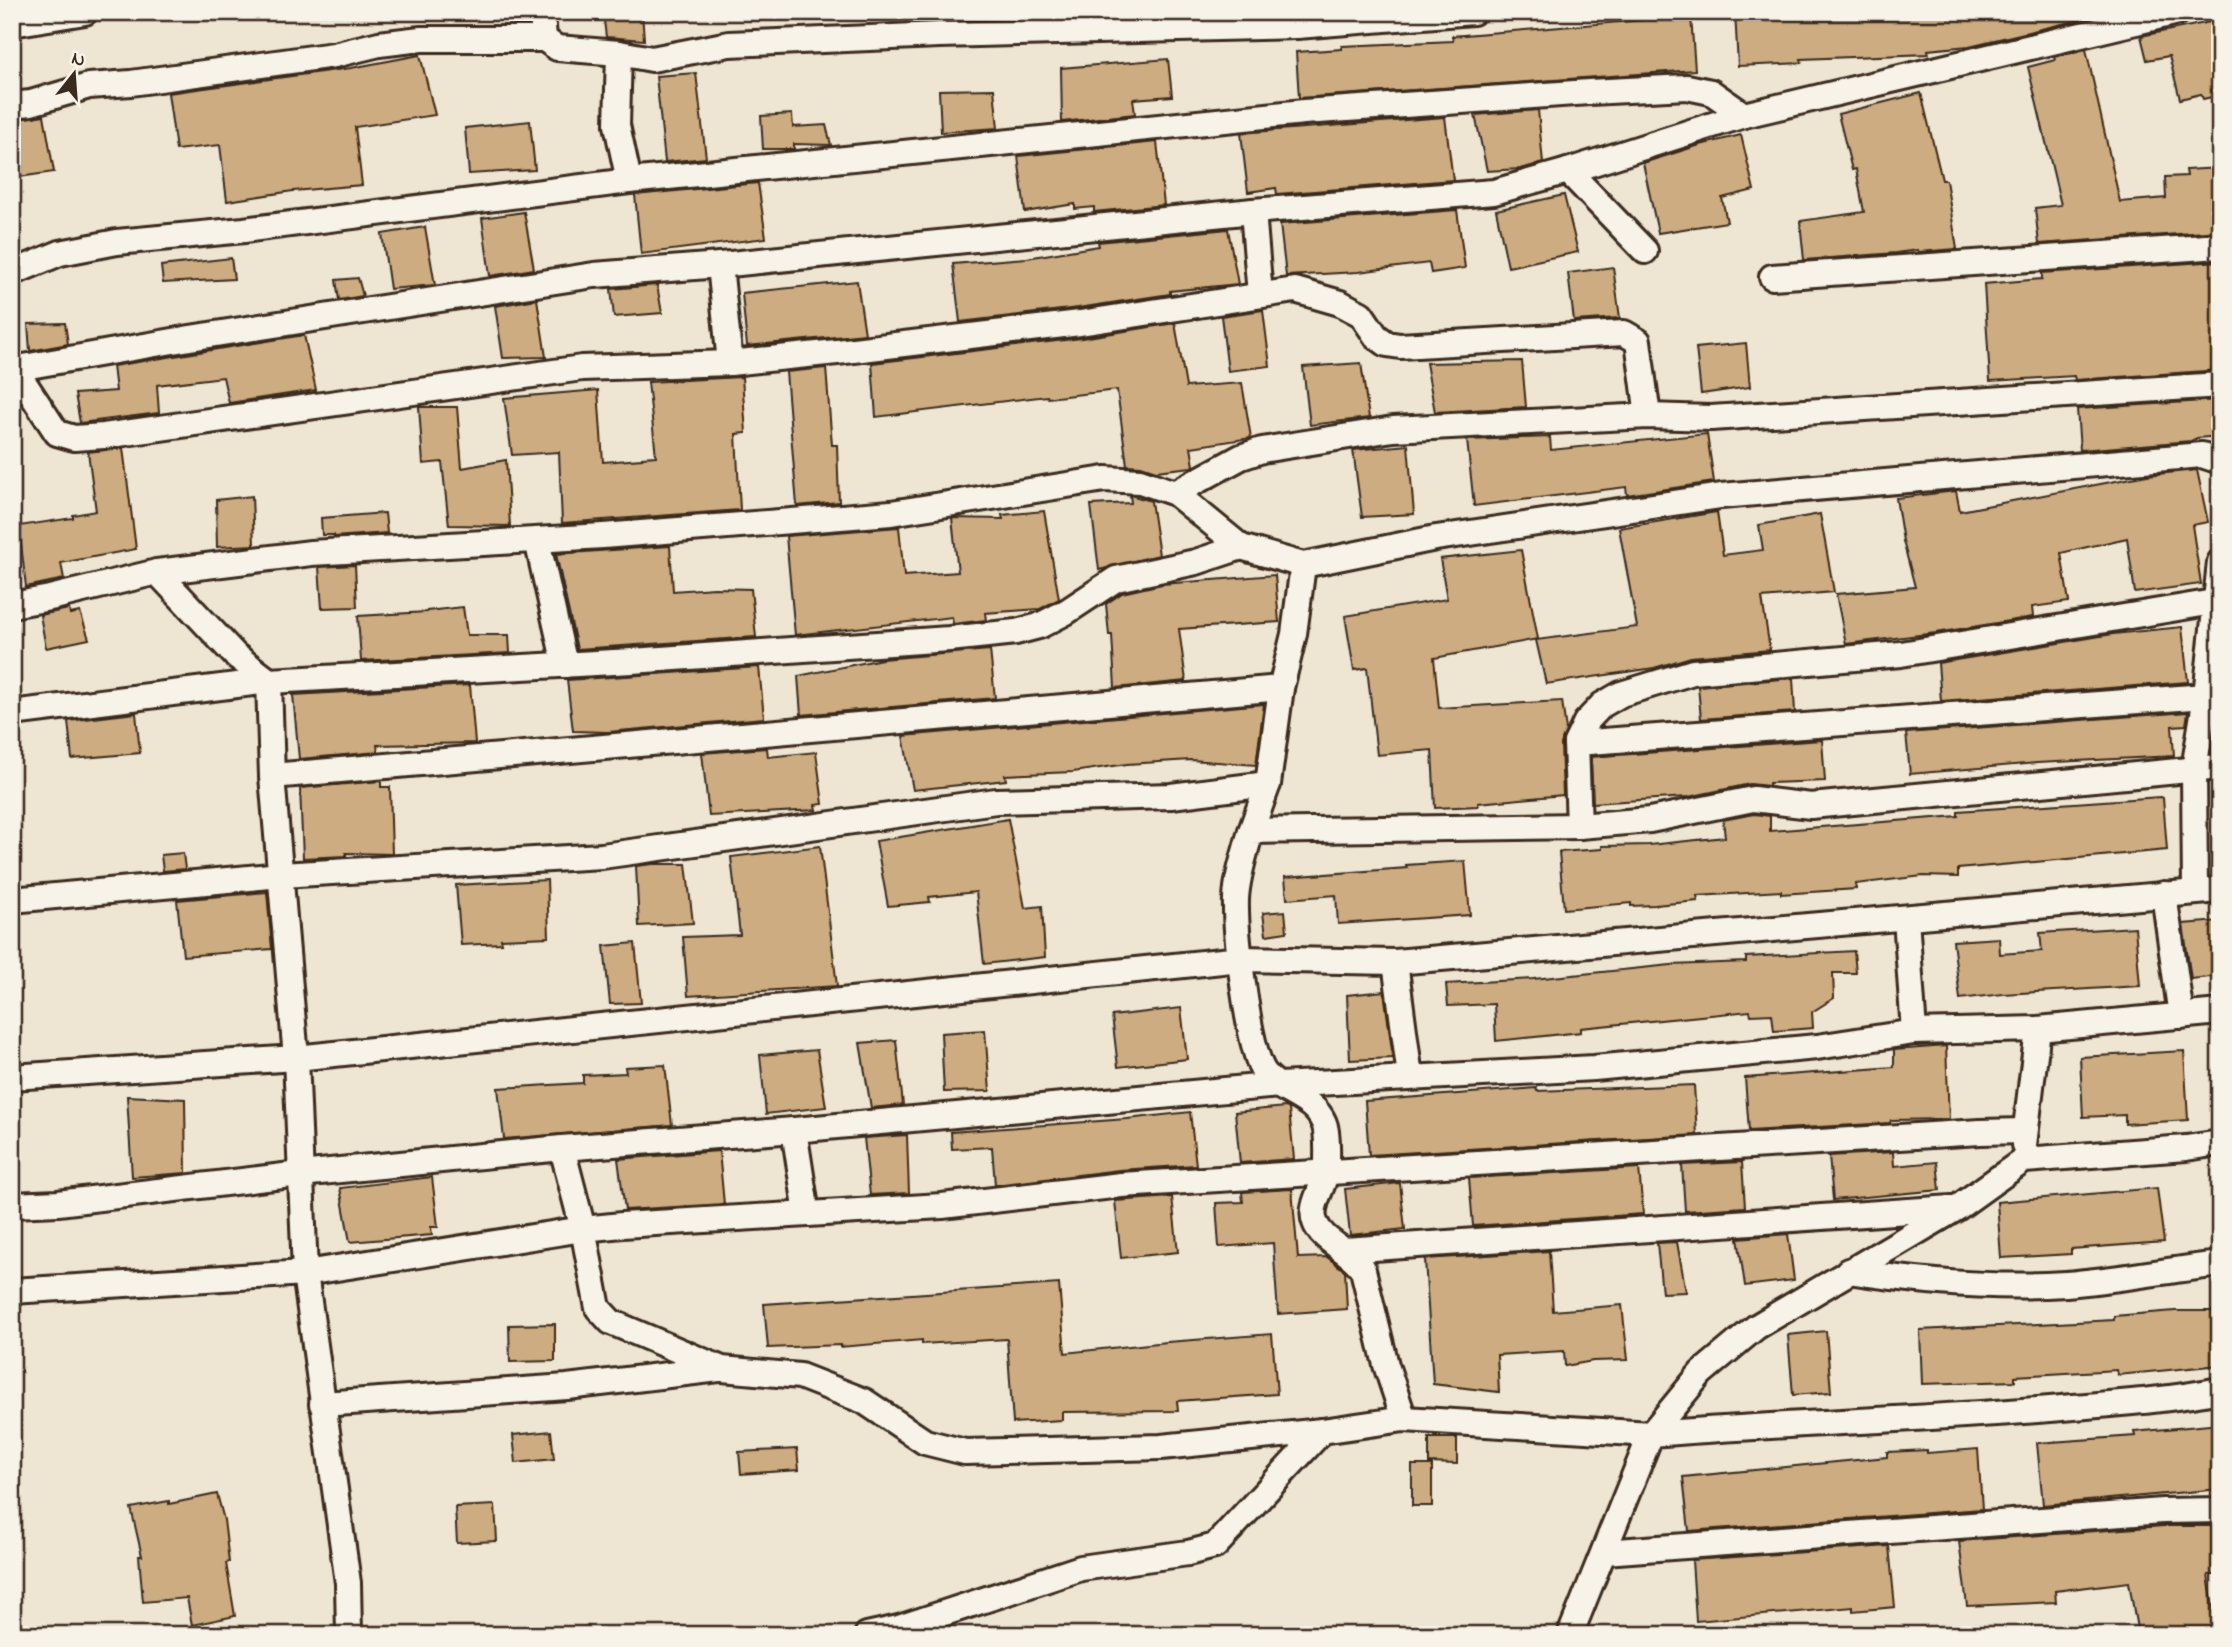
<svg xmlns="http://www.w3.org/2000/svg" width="2232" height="1647" font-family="'Indie Flower',sans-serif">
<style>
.building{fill:#ccac80;stroke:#3b2a1e;stroke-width:2}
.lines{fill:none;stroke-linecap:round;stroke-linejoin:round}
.street-casing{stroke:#3b2a1e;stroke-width:30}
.street{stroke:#f7f3e8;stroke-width:24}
</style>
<rect width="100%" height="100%" fill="#eee5d3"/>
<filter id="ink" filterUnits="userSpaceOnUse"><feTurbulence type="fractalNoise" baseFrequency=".0143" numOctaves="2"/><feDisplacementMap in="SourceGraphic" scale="14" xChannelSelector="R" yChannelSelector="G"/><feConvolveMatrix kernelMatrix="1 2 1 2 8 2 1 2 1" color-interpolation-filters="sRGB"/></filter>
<g filter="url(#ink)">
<!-- building -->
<g class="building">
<polygon points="603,12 642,12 644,40 606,37"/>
<polygon points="1735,12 2078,12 2079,20 1969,46 1928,50 1929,54 1801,59 1802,63 1738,66"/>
<polygon points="1691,16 1695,70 1299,98 1296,52 1342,49 1342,46 1453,41 1452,36"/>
<polygon points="2220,20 2220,95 2203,99 2201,94 2180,99 2169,56 2147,60 2141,36"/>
<polygon points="2086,49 2120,202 2166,198 2165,177 2187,176 2186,170 2220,168 2220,231 2039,244 2035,208 2061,205 2028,67 2055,60 2054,57"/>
<polygon points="420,55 435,115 355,127 362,185 293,191 227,201 220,145 176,150 168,93 351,68"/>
<polygon points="1168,59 1172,96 1133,99 1135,114 1062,122 1061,68"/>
<polygon points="696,73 706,158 665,162 656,76"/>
<polygon points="994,89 998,128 941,132 939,90"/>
<polygon points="1921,93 1942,180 1946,180 1957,249 1918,252 1918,250 1896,253 1804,260 1800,221 1864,212 1856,169 1852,170 1838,114"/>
<polygon points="1538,110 1543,163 1520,169 1487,171 1475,115"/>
<polygon points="792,114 793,127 826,125 831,145 794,144 794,149 763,149 761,116"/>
<polygon points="44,115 54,172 12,178 12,120"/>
<polygon points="1445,117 1453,180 1277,194 1276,188 1248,192 1241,133"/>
<polygon points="530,121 535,170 469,174 465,128"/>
<polygon points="1741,135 1754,190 1722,198 1727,222 1658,233 1643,163 1700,145"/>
<polygon points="1157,142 1164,205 1094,212 1094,207 1075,209 1075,204 1025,212 1018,156"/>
<polygon points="758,183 766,238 641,254 635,195"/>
<polygon points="1564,195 1578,252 1508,267 1496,210"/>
<polygon points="1457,210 1465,268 1431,273 1429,263 1358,272 1286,276 1280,224"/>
<polygon points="524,212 534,269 490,276 482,218"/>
<polygon points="425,227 435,285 390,289 382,234"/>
<polygon points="1228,229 1238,284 1170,291 1170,294 1078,308 960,322 953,264 1027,258 1099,246 1098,242"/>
<polygon points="231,258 234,279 163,283 161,266"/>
<polygon points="2220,261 2220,370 2075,380 2074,376 1990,381 1984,284 2042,279 2042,273"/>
<polygon points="1613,267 1620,318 1574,321 1568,273"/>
<polygon points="358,278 363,296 339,300 336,280"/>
<polygon points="857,281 865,334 747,346 742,293"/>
<polygon points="657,285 662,313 614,317 611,289"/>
<polygon points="537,299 546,357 503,358 495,306"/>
<polygon points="1263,310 1270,366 1228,371 1221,316"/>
<polygon points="65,323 68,344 30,351 28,324"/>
<polygon points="1175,323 1186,387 1242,383 1251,438 1191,447 1194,466 1192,467 1156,471 1141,466 1127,465 1117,390 1048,398 1047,396 876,417 872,363 1082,338"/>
<polygon points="304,335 316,390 229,403 223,377 157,385 159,413 80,423 75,394 116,391 113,366"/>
<polygon points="1746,343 1750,387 1701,394 1696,348"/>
<polygon points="1522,361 1526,407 1435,412 1426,363"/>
<polygon points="1361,363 1369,418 1310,425 1303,367"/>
<polygon points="826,368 832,445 837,445 839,502 797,506 786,372"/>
<polygon points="742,377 746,433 736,434 740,510 562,523 559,452 512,455 504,398 598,390 603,462 642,459 642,457 656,456 648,382"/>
<polygon points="2220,400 2220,436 2197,438 2191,441 2080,450 2077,409"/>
<polygon points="419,407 457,407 462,468 506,460 510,526 449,525 442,462 423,464"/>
<polygon points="1707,434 1714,482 1627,495 1626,487 1474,506 1467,440 1550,437 1551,450"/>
<polygon points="1408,445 1414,514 1362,517 1353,450"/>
<polygon points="123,448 136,549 61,563 64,579 26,587 19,526 73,518 73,515 96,511 88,452"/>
<polygon points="2197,470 2208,522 2192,525 2201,584 2135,593 2127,538 2061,553 2069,602 2032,607 2033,617 1936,633 1846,644 1836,594 1915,587 1903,541 1896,498 1956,491 1960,511 2147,475"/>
<polygon points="1130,495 1151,501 1159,555 1099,570 1091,505 1131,503"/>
<polygon points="252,496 254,545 217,547 216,500"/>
<polygon points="1044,511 1059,599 1040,609 985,613 986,620 953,624 952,617 795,635 786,536 899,527 904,576 958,572 952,518 1003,519 1002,515"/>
<polygon points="1717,512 1723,555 1763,550 1759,525 1820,514 1834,592 1762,598 1770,650 1691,657 1654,668 1546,684 1536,640 1637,627 1619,528"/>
<polygon points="385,513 387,533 334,537 334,535 322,535 321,518"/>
<polygon points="670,546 673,591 714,588 751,589 756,637 577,649 556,554"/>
<polygon points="1521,550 1538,639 1434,658 1439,708 1562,701 1566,730 1561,744 1563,795 1478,803 1478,806 1435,808 1432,750 1377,755 1367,668 1354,670 1345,616 1447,599 1440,559"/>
<polygon points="355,565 357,607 322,608 319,567"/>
<polygon points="1275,575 1279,622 1179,629 1186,681 1115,688 1112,635 1109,635 1106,604 1122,593 1162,584"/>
<polygon points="463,607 467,635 509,635 510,653 361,661 358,616 427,612 427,611"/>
<polygon points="69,609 70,614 80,612 89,639 46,648 40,615"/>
<polygon points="2182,627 2188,682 1941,701 1938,663 2113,634"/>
<polygon points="990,650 995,698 801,715 798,676 882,659"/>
<polygon points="759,667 764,718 608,732 573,731 567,680"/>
<polygon points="1793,678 1795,712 1701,719 1698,686"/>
<polygon points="470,685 475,743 377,745 378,752 299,759 293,695"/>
<polygon points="1264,704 1256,765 1191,760 1127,764 1073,772 1005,775 1006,780 913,790 903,736"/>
<polygon points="2188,712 2186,725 2172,726 2174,756 2037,763 1910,774 1906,733"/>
<polygon points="136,713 140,753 72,759 68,721"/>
<polygon points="1822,740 1825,781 1769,783 1769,786 1750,784 1688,797 1593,803 1591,757"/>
<polygon points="767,748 768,757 816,752 823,804 815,805 816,810 709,816 702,753"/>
<polygon points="381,781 381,787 390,787 392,854 346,853 346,856 303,858 300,788"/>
<polygon points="2160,797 2163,798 2167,850 1958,869 1958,877 1923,876 1855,884 1856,889 1781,894 1781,891 1697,896 1698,901 1655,905 1631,906 1631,903 1564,909 1559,852 1602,849 1602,846 1649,845 1725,837 1723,820 1754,814 1770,816 1770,831 1958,816 1958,811"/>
<polygon points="1008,819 1025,908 1042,906 1045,957 984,964 976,892 929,897 930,902 888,906 876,841"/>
<polygon points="820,846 837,986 688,996 683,937 740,935 731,857"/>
<polygon points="183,853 185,869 163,871 161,855"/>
<polygon points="1465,861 1470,915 1338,924 1336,895 1287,899 1285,877 1407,868 1406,865"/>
<polygon points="653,864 686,864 693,923 639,926 636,866"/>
<polygon points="547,880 549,937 501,939 502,943 461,945 456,885"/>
<polygon points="267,892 272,949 183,956 177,900"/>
<polygon points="1285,911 1287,932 1266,935 1263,913"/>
<polygon points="2220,921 2220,976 2191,979 2183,924"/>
<polygon points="2135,927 2140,986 2003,994 1960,999 1953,941 1999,938 2000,954 2042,951 2040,933"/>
<polygon points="635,943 641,1003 610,1004 604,946"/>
<polygon points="1854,951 1856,973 1833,973 1834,998 1812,1012 1813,1028 1774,1031 1772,1014 1751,1015 1750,1011 1581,1028 1581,1032 1496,1041 1494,1004 1448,1006 1446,984 1533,979 1671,965 1746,962 1746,957"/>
<polygon points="1384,991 1393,1058 1350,1060 1347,995"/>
<polygon points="1181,1008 1187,1059 1118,1067 1112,1016"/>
<polygon points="985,1030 990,1091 944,1092 941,1033"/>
<polygon points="896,1040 903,1105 871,1108 860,1043"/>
<polygon points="1946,1046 1949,1119 1891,1120 1890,1123 1749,1131 1745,1078 1894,1067 1894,1050"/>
<polygon points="817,1050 826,1107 766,1114 760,1055"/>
<polygon points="2184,1051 2188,1120 2125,1124 2125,1115 2083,1117 2080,1057"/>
<polygon points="665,1065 672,1125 504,1139 498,1088 583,1083 583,1075 626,1073 625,1067"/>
<polygon points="1694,1085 1697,1135 1369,1155 1365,1101 1536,1088 1537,1091"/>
<polygon points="127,1096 185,1099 186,1173 132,1177"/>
<polygon points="1286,1107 1289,1109 1294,1159 1240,1163 1235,1112"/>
<polygon points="1190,1112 1196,1165 1119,1170 995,1185 992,1147 952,1149 951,1132 1127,1119"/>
<polygon points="907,1135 909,1193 870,1195 864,1138"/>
<polygon points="719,1151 724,1204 625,1210 618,1159"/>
<polygon points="1893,1152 1894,1166 1937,1162 1940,1190 1833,1200 1829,1156"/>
<polygon points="1742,1162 1745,1207 1685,1211 1682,1165"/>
<polygon points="1639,1168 1643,1214 1473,1226 1469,1178"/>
<polygon points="432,1177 438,1227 431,1227 432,1235 350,1242 340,1188"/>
<polygon points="1400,1183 1405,1229 1350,1235 1345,1189"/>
<polygon points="2157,1188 2164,1242 2071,1249 2071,1254 2001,1258 1997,1202"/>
<polygon points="1292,1189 1298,1258 1327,1257 1345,1271 1347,1309 1278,1314 1273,1243 1219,1247 1216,1203 1243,1202 1242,1192"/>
<polygon points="1172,1197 1178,1252 1121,1258 1115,1201"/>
<polygon points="1788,1234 1794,1280 1745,1286 1738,1238"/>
<polygon points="1677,1242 1686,1292 1662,1293 1657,1243"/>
<polygon points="1549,1251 1553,1311 1622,1305 1628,1360 1593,1361 1565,1366 1564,1351 1497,1355 1499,1392 1433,1384 1425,1259"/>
<polygon points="1059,1284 1065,1353 1167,1342 1272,1334 1277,1394 1177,1401 1178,1411 1062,1412 1062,1420 1013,1423 1007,1339 922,1344 922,1340 840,1347 840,1345 768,1348 764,1304"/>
<polygon points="2175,1311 2220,1311 2220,1365 2118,1375 2117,1370 2015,1376 2015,1381 1922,1384 1920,1330 2114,1320 2114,1316"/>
<polygon points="555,1324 555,1361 510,1362 509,1325"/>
<polygon points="1826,1331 1831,1392 1793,1395 1788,1335"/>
<polygon points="2220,1424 2220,1489 2043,1505 2037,1443 2135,1436 2134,1432"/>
<polygon points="551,1431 554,1459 516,1463 513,1435"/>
<polygon points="1429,1438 1457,1438 1457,1464 1429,1463"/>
<polygon points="797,1449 799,1470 741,1474 739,1452"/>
<polygon points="1978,1449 1982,1509 1689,1531 1683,1477 1887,1457 1887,1452 1927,1450 1927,1453"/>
<rect x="1412" y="1465" width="20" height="41"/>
<polygon points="217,1494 224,1520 229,1562 226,1563 235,1616 192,1625 187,1598 143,1602 139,1556 142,1556 131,1508 169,1501 169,1504"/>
<polygon points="495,1505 497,1541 457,1543 455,1507"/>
<polygon points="2164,1526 2220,1526 2220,1575 2208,1575 2217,1635 2138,1635 2129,1582 2055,1591 2056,1602 1967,1606 1959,1541"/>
<polygon points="1889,1546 1895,1607 1853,1611 1853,1607 1696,1621 1692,1560"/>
</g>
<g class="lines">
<defs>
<g id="street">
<polyline points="542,12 544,39"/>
<polyline points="12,24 85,12"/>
<polyline points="12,105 31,103 89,86 131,83 334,55 379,44 421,39 544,39 557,48 619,53"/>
<polyline points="1568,171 1645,251"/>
<polyline points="629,181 1304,112 1589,92 1687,87 1711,92 1744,115"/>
<polyline points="1253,211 1260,295"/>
<polyline points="720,265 730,363"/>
<polyline points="12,273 60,253 117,242 244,230 629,181 617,125 619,53 652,59 729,44 939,35 1297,26 1473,12"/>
<polyline points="1772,277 2220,246"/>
<polyline points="12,369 190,338 594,275 720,265 1253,211 1494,192 1568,171 1744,115 2178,12"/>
<polyline points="15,369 57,433 74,438 104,436 582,368 730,363 837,352 1080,323 1295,290 1340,303 1361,314 1376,336 1387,344 1400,346 1624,333 1638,341 1648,416"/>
<polyline points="1175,493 1241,457 1262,450 1393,429 1648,416 1711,418 2220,385"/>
<polyline points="537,540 565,665"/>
<polyline points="157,572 311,553 603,536 891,513 1105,479 1140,481 1175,493 1241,547 1303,565 1436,538 1721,496 2202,455 2220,461"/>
<polyline points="12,605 50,598 157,572 235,655 269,681 272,776 296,1058 305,1273 348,1583 349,1635"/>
<polyline points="12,713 269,681 632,661 949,639 1016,632 1039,626 1066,612 1116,579 1196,562 1241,547"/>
<polyline points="1576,743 2206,696"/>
<polyline points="272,776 1281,688"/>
<polyline points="1579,826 1576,743 1586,722 1602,705 1621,694 1693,672 1901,654 2220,601"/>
<polyline points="1251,831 1268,784 1281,688 1294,634 1303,565"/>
<polyline points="2195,892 2194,769 2206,696 2220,562"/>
<polyline points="2164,894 2181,1016"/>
<polyline points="12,900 281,875 602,856 996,801 1171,796 1268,784"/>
<polyline points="1906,918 1914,1032"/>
<polyline points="1395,962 1410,1077"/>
<polyline points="12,1077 296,1058 1241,959 1395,962 2220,890"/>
<polyline points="794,1130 807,1214"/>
<polyline points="2024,1145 2038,1029"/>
<polyline points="562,1148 583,1229 598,1308 611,1322 722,1369 800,1376 864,1401 925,1442 965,1452 1161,1447 1322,1431"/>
<polyline points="12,1205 58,1203 300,1174 562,1148 794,1130 1279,1085 1594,1068 1817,1047 1914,1032 2038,1029 2220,1012"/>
<polyline points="1345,1250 1952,1208"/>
<path d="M1848,1271C1919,1282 1994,1289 2066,1284C2117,1280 2169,1270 2220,1264"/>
<polyline points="12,1291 305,1273 583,1229 622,1225 942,1206 1121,1185 1980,1132 2025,1131"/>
<polyline points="322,1404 567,1387 719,1369"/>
<path d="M1404,1419L1386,1365L1363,1270C1350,1249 1322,1242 1315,1222C1309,1207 1322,1190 1325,1176C1328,1167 1328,1132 1324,1123C1313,1096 1280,1094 1264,1072C1248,1048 1235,931 1236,899C1237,876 1245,853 1251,831L1579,826L1650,820L1753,799L1811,806L2220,767"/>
<polyline points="1604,1552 2163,1511 2220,1510"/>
<polyline points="867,1635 899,1628 1081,1568 1188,1553 1215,1546 1322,1431 1404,1419 1651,1434 1701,1373 1756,1327 1957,1208 2024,1160 2186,1148 2220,1143"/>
<path d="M1570,1635L1651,1434C1784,1423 1917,1420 2050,1409C2107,1404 2164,1401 2220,1390"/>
</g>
</defs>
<!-- street casing -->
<use href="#street" class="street-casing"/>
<!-- street -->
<use href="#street" class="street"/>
</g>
</g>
<!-- margin -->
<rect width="2232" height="1647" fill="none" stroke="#f7f3e8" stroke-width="42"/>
<rect x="21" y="21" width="2190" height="1605" fill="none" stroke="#3b2a1e" stroke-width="2.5" filter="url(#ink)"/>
<!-- north arrow -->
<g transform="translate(74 74) rotate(17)" stroke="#f7f3e8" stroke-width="5" paint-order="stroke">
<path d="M0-5L12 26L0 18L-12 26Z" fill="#3b2a1e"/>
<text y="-10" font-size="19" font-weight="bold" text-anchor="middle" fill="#3b2a1e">N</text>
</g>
</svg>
